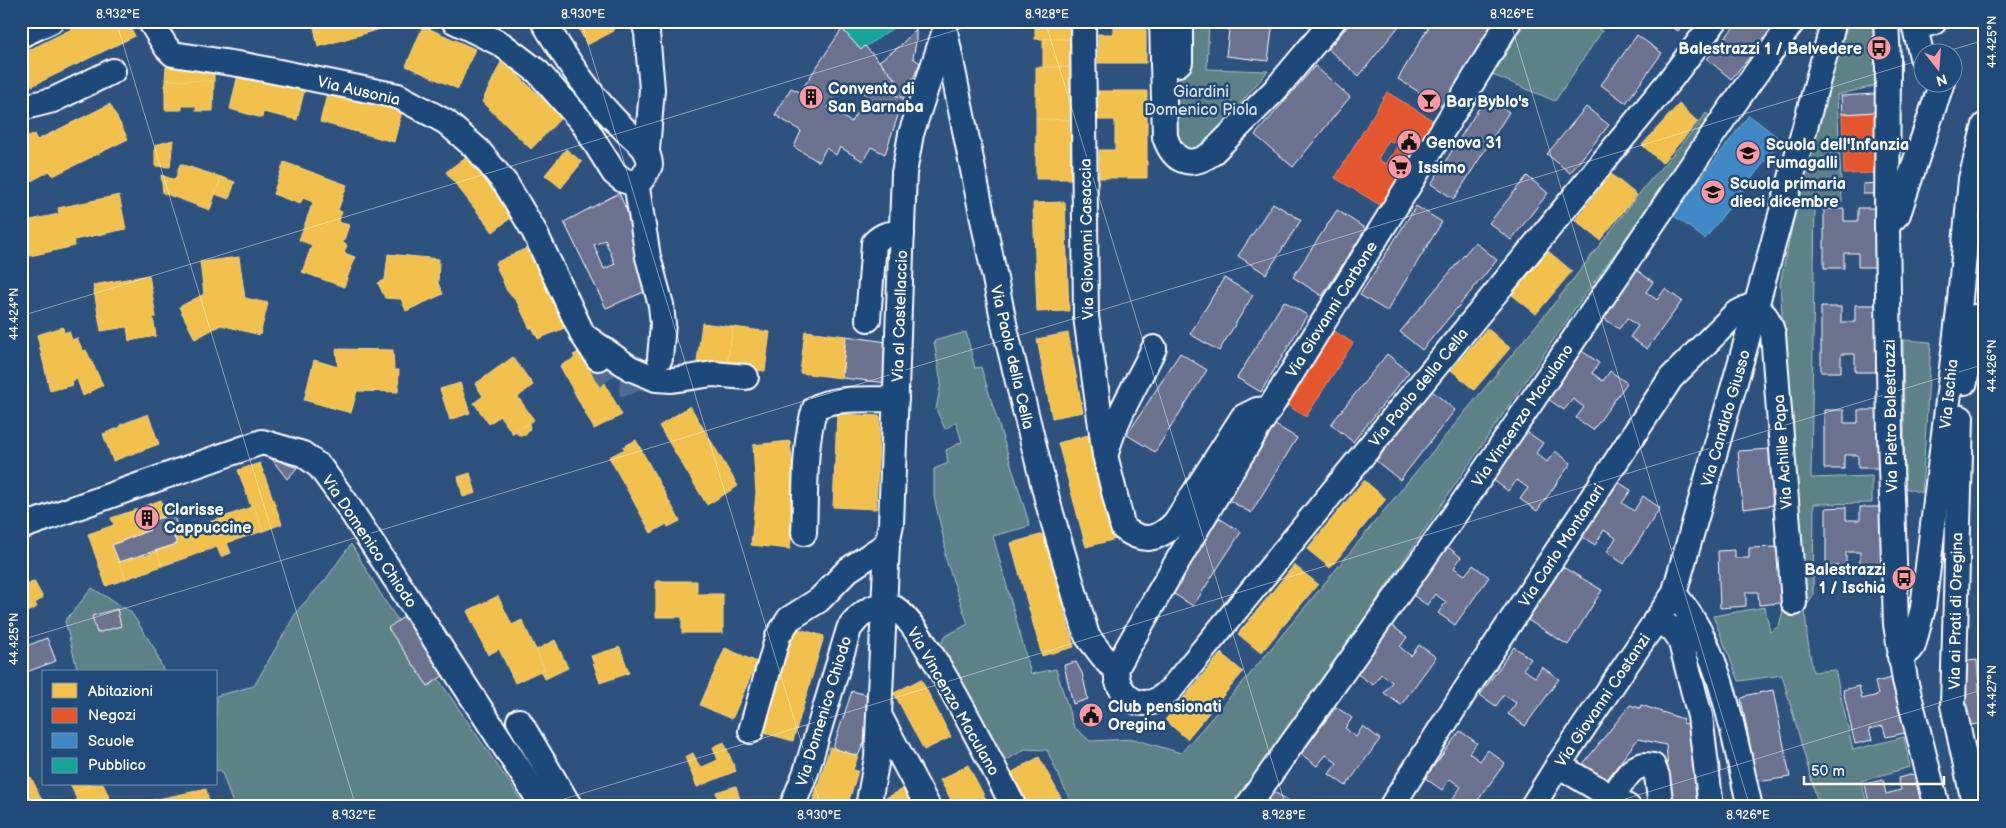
<svg xmlns="http://www.w3.org/2000/svg" width="2006" height="828" font-family="'Balsamiq Sans',sans-serif">
<style>
.green{fill:#5c8287;stroke:#aec0c3}
.homes{fill:#f2c14e;stroke:#f6d483}
.shops{fill:#e4572e;stroke:#ec896d;fill-rule:evenodd}
.schools{fill:#3f88c5;stroke:#79acd6}
.public{fill:#17a398;stroke:#5dbfb7}
.building{fill:#6b728e;stroke:#fff;fill-rule:evenodd}
.lines{fill:none;stroke-linecap:round;stroke-linejoin:round}
.minor-tunnel{stroke:#4d6c91;stroke-width:24;stroke-dasharray:24 12;stroke-linecap:butt}
.minor-casing{stroke:#fff;stroke-width:28}
.minor{stroke:#1f4a7a;stroke-width:24}
.ticks{fill:none;stroke:#fff;stroke-width:1;stroke-opacity:0.45}
.labels{text-anchor:middle;stroke-width:5;stroke-linejoin:round;paint-order:stroke}
.poi-label{font-size:16px;font-weight:bold;fill:#fff;stroke:#1f4a7a;text-anchor:start}
.street-label{font-size:16px;fill:#fff;stroke:#1f4a7a}
.park-label{font-size:16px;fill:#d6e0e1;stroke:#1f4a7a}
.neatline{fill:none;stroke:#fff;stroke-width:2}
.ticks-label{font-size:12px;text-anchor:middle;fill:#fff}
</style>
<rect width="100%" height="100%" fill="#2e527e"/>
<filter id="ink" filterUnits="userSpaceOnUse"><feTurbulence type="fractalNoise" baseFrequency=".02" numOctaves="2"/><feDisplacementMap in="SourceGraphic" scale="10" xChannelSelector="R" yChannelSelector="G"/><feConvolveMatrix kernelMatrix="1 2 1 2 8 2 1 2 1" color-interpolation-filters="sRGB"/></filter>
<g filter="url(#ink)">
<!-- green -->
<g class="green">
<path d="M1170,21H1209L1207,69L1268,71L1206,144C1193,151 1187,152 1175,143Z"/>
<polygon points="1526,21 1586,21 1602,31 1555,101 1493,75"/>
<polygon points="1846,21 1875,21 1878,85 1837,95 1842,202 1815,204 1811,478 1872,476 1872,503 1814,504 1813,595 1808,604 1800,605 1791,447 1780,284 1810,142"/>
<polygon points="1706,113 1713,119 1578,304 1236,807 1073,807 1047,750 1025,749 1002,763 940,648 944,637 968,624 945,557 945,545 934,497 934,469 948,463 946,450 962,442 956,422 945,429 936,409 941,383 934,341 966,332 975,368 981,367 1030,526 993,536 1031,674 1056,669 1074,727 1090,741 1134,739 1181,753 1250,674 1561,295 1646,185 1698,125"/>
<polygon points="1903,340 1931,342 1922,493 1905,488"/>
<polygon points="351,544 385,601 526,807 234,807 221,770 216,771 216,696 254,686 297,611 326,579"/>
<polygon points="92,588 131,612 154,648 164,672 78,672 65,621"/>
<polygon points="1784,606 1793,609 1805,608 1807,636 1813,672 1835,670 1853,750 1904,737 1910,767 1861,781 1868,807 1819,807 1782,675 1739,681 1713,616 1765,607 1770,632 1779,626"/>
</g>
<!-- homes -->
<g class="homes">
<polygon points="88,21 127,21 135,36 32,86 21,63 21,54"/>
<polygon points="312,21 319,21 321,31 315,32"/>
<polygon points="319,21 385,21 387,27 318,47 315,32 321,31"/>
<polygon points="581,21 610,21 614,31 587,45 578,27 583,25"/>
<rect x="1035" y="21" width="39" height="18"/>
<polygon points="1113,21 1146,21 1146,63 1098,63 1098,34 1113,34"/>
<polygon points="423,26 475,49 458,89 406,66"/>
<polygon points="1043,39 1071,39 1070,67 1043,67"/>
<polygon points="502,60 562,117 531,149 482,102"/>
<polygon points="166,67 214,69 214,81 165,80"/>
<polygon points="1036,67 1074,67 1074,120 1036,119"/>
<polygon points="238,74 306,84 297,120 263,112 262,118 230,109"/>
<polygon points="165,80 214,81 213,111 196,111 196,106 182,106 182,110 165,110"/>
<polygon points="328,90 403,107 394,142 320,122"/>
<polygon points="1098,91 1147,91 1147,178 1099,178 1099,150 1115,150 1115,120 1098,120"/>
<polygon points="110,104 128,139 53,176 50,171 31,181 21,161 21,140 34,134 37,140"/>
<polygon points="1679,104 1698,122 1662,163 1642,145"/>
<polygon points="1036,119 1074,120 1074,179 1036,179"/>
<polygon points="173,140 170,167 155,166 155,145"/>
<polygon points="566,149 582,162 561,188 545,175"/>
<polygon points="471,153 517,213 493,232 446,172"/>
<polygon points="284,162 347,185 338,210 342,212 338,222 349,225 343,243 347,245 344,253 355,257 344,287 302,272 312,245 299,240 313,202 303,198 300,204 273,194"/>
<polygon points="180,164 221,177 210,210 163,193 161,175 175,180"/>
<polygon points="1611,174 1637,195 1600,240 1575,220"/>
<polygon points="221,177 235,182 229,199 215,194"/>
<polygon points="119,195 126,229 74,240 75,246 21,258 21,222 59,214 58,208"/>
<polygon points="1065,202 1069,311 1037,312 1033,203"/>
<polygon points="531,246 567,327 538,339 532,327 530,329 517,302 507,291 495,263"/>
<polygon points="1548,251 1572,271 1536,314 1512,295"/>
<polygon points="388,254 439,259 438,283 443,294 406,311 401,299 385,298 378,283 385,280"/>
<polygon points="239,257 245,298 268,303 260,335 221,325 195,339 179,307 204,294 200,262"/>
<polygon points="149,275 156,317 153,317 156,336 129,341 127,327 101,331 93,285"/>
<polygon points="702,323 733,327 727,366 697,362"/>
<polygon points="63,327 64,333 69,331 72,340 77,338 83,351 86,350 103,385 83,396 77,379 72,381 73,385 50,391 37,335"/>
<polygon points="733,327 770,332 765,371 727,366"/>
<polygon points="1487,328 1510,348 1474,390 1451,370"/>
<polygon points="805,331 846,336 842,378 800,373"/>
<polygon points="1068,333 1083,412 1052,418 1037,339"/>
<polygon points="586,348 622,415 594,429 560,366 575,358 573,355"/>
<polygon points="336,349 393,350 394,370 399,370 398,392 357,391 351,413 304,400 314,360 338,367"/>
<polygon points="513,357 533,385 518,397 534,420 513,434 500,416 489,424 474,403 483,396 475,384"/>
<polygon points="460,383 470,413 450,420 440,389"/>
<polygon points="690,406 738,486 707,505 659,426"/>
<polygon points="148,414 159,444 113,461 103,434 121,427 120,425"/>
<polygon points="837,414 880,416 876,509 833,507"/>
<polygon points="529,423 530,428 526,435 519,435 515,432"/>
<polygon points="1088,435 1116,539 1086,547 1058,443"/>
<polygon points="636,440 680,521 668,527 667,524 651,533 609,457 625,449 623,447"/>
<polygon points="790,441 796,496 790,549 751,545 756,493 753,445"/>
<polygon points="260,463 282,524 263,531 254,506 251,507 238,470"/>
<polygon points="470,473 476,493 463,497 458,477"/>
<polygon points="1364,480 1386,499 1330,568 1307,549"/>
<polygon points="161,500 164,507 171,505 173,514 147,522 150,530 140,534 132,511"/>
<polygon points="254,506 263,531 227,543 231,553 221,557 217,547 162,566 157,551 177,544 173,535"/>
<polygon points="132,511 140,534 112,545 126,579 106,586 88,534 114,525 111,518"/>
<polygon points="1044,534 1074,647 1042,656 1011,543"/>
<polygon points="157,551 162,566 126,579 119,562 144,553 145,556"/>
<polygon points="1294,565 1318,584 1261,653 1238,634"/>
<polygon points="34,581 43,598 35,603 37,607 21,615 21,589"/>
<polygon points="656,581 697,581 697,594 723,594 723,633 682,633 682,617 656,617"/>
<polygon points="498,596 512,625 522,620 545,669 515,683 499,649 488,655 467,611"/>
<polygon points="788,626 824,636 793,741 757,731"/>
<polygon points="555,640 568,668 545,679 540,671 545,669 536,650"/>
<polygon points="620,647 629,673 600,683 591,656"/>
<polygon points="725,648 757,662 732,719 700,705"/>
<polygon points="1221,653 1243,672 1187,739 1165,720"/>
<polygon points="921,679 951,737 924,750 894,693"/>
<polygon points="724,742 736,771 697,787 685,757 693,753 700,768 718,760 713,747"/>
<polygon points="830,747 858,756 853,770 858,771 847,807 811,807"/>
<polygon points="1039,757 1066,807 1027,807 1009,774"/>
<polygon points="968,765 990,807 955,807 940,780"/>
<polygon points="31,777 40,796 45,807 21,807 21,782"/>
<polygon points="70,784 93,784 74,793"/>
<polygon points="93,784 103,784 112,803 110,804 111,807 80,807 74,793"/>
<polygon points="736,786 742,806 721,807 716,792"/>
<polygon points="909,786 919,807 883,807 880,801"/>
<polygon points="206,789 210,807 154,807 153,800"/>
</g>
<!-- shops -->
<g class="shops">
<path d="M1387,92L1437,123L1385,208L1335,178ZM1389,140L1398,145L1386,164L1378,159Z"/>
<polygon points="1875,112 1877,173 1844,174 1842,114"/>
<polygon points="1331,329 1353,343 1306,417 1284,403"/>
</g>
<!-- schools -->
<polygon class="schools" points="1749,115 1781,140 1705,239 1673,215"/>
<!-- public -->
<polygon class="public" points="852,21 902,21 902,22 861,50 842,29"/>
<!-- building -->
<g class="building">
<polygon points="1230,21 1273,21 1268,61 1226,56"/>
<polygon points="1352,21 1403,21 1359,76 1328,49"/>
<polygon points="1432,21 1488,21 1495,25 1445,108 1398,79"/>
<polygon points="1664,21 1685,21 1678,31"/>
<polygon points="1739,21 1781,21 1731,79 1707,59"/>
<path d="M842,29L861,50L865,46L897,81L889,93L904,98L885,154L871,147L863,161L840,147L836,155L826,148L819,162L794,147L801,131L775,115L791,88L800,92ZM845,82L867,95L851,122L828,108Z"/>
<polygon points="916,29 916,42 913,58 920,63 904,98 889,93 897,81 879,61 899,47"/>
<polygon points="1637,35 1662,53 1626,103 1601,85"/>
<polygon points="1315,66 1350,97 1293,167 1255,135"/>
<polygon points="1875,94 1875,112 1842,114 1841,96"/>
<polygon points="1486,97 1509,112 1454,199 1431,184"/>
<polygon points="1586,107 1609,125 1570,173 1547,154"/>
<polygon points="1527,176 1548,193 1511,240 1489,223"/>
<polygon points="1878,183 1878,194 1863,194 1863,184"/>
<path d="M619,193L630,218L644,292L606,308L564,222ZM605,240L615,264L604,269L594,245Z"/>
<polygon points="1273,203 1301,220 1266,274 1238,256"/>
<polygon points="1416,206 1442,222 1387,311 1360,295"/>
<polygon points="1858,208 1879,208 1879,267 1858,267 1858,253 1844,253 1844,268 1824,268 1824,209 1844,209 1844,221 1858,221"/>
<polygon points="1337,210 1366,229 1322,296 1293,277"/>
<polygon points="1475,242 1497,260 1422,350 1400,332"/>
<polygon points="1637,270 1653,282 1646,292 1657,300 1665,289 1682,301 1647,349 1630,337 1638,326 1627,318 1619,329 1602,317"/>
<polygon points="1224,278 1253,295 1219,351 1190,334"/>
<polygon points="1284,301 1307,315 1261,392 1237,378"/>
<polygon points="1855,305 1876,305 1876,372 1855,372 1855,354 1841,354 1841,372 1821,372 1821,307 1841,307 1841,322 1855,322"/>
<polygon points="846,336 893,343 888,383 842,378"/>
<polygon points="1582,351 1599,363 1592,373 1603,381 1610,371 1627,383 1593,430 1576,418 1584,407 1573,399 1564,410 1548,399"/>
<polygon points="1180,353 1207,370 1155,452 1127,435"/>
<polygon points="1387,354 1409,372 1353,442 1331,424"/>
<polygon points="1432,391 1455,410 1400,480 1376,461"/>
<polygon points="1824,410 1844,410 1844,423 1858,423 1858,410 1879,410 1879,468 1858,468 1858,455 1844,455 1844,469 1824,469"/>
<polygon points="1272,423 1297,438 1251,513 1227,499"/>
<polygon points="1527,432 1543,443 1536,453 1547,462 1555,451 1571,463 1537,511 1520,499 1528,488 1517,480 1508,491 1492,479"/>
<polygon points="1770,449 1774,505 1743,509 1738,451"/>
<polygon points="271,458 297,468 287,479"/>
<polygon points="1613,479 1631,490 1622,503 1634,511 1643,496 1660,508 1624,564 1607,552 1616,538 1604,530 1595,545 1578,534"/>
<polygon points="1846,507 1846,520 1860,520 1860,507 1881,507 1881,565 1860,566 1860,552 1846,552 1846,566 1826,566 1826,508"/>
<polygon points="173,514 180,532 173,535 177,544 119,562 112,545 150,530 147,522"/>
<polygon points="1219,518 1241,532 1193,606 1171,592"/>
<polygon points="1445,545 1461,557 1454,568 1465,575 1473,565 1489,577 1455,625 1438,613 1446,602 1435,594 1427,605 1410,593"/>
<polygon points="1777,547 1781,603 1759,605 1758,592 1746,592 1746,606 1720,608 1718,551 1735,550 1735,558 1749,558 1749,548"/>
<polygon points="1561,566 1602,590 1568,645 1528,620"/>
<polygon points="117,609 121,626 97,633 92,616"/>
<polygon points="409,613 449,672 428,686 388,628"/>
<polygon points="1391,625 1407,637 1400,647 1411,656 1419,645 1436,657 1401,705 1384,693 1392,682 1381,674 1373,685 1356,673"/>
<polygon points="47,638 56,661 21,674 21,648"/>
<polygon points="1514,647 1531,659 1523,669 1535,677 1542,667 1559,679 1525,726 1508,714 1516,703 1504,695 1496,706 1480,695"/>
<polygon points="1977,660 1980,701 1985,700 1985,723 1964,726 1959,662"/>
<polygon points="1076,662 1082,673 1088,699 1073,704 1064,665"/>
<polygon points="1892,678 1905,733 1886,737 1883,726 1869,729 1872,740 1855,744 1843,690 1859,686 1862,699 1878,695 1875,682"/>
<polygon points="1773,690 1790,777 1764,781 1757,780 1741,699 1748,695"/>
<polygon points="852,691 868,695 865,740 858,756 833,748"/>
<polygon points="1630,705 1640,708 1641,705 1683,719 1683,723 1694,726 1700,807 1671,807 1666,745 1638,739 1605,782 1583,764"/>
<polygon points="1336,707 1352,718 1345,728 1356,737 1363,726 1380,739 1346,786 1329,774 1337,763 1326,755 1317,766 1301,754"/>
<polygon points="1460,731 1477,743 1469,753 1480,761 1488,750 1505,763 1473,807 1466,807 1453,798 1461,787 1450,779 1442,790 1425,778"/>
<polygon points="1914,774 1922,807 1870,807 1865,784 1883,780 1886,794 1901,790 1898,778"/>
<polygon points="1271,790 1289,801 1285,807 1260,807"/>
</g>
<g class="lines">
<!-- minor-tunnel -->
<path class="minor-tunnel" d="M598,358C602,365 606,377 612,382C624,390 651,373 658,363"/>
<defs>
<g id="minor">
<polyline points="150,21 166,47 173,54 244,65 398,96 446,122 478,150 506,184 534,231 583,335"/>
<path d="M454,21L501,44L538,72L583,123L614,173L623,180L632,183L642,179L650,165C649,147 636,141 624,129C592,99 566,59 543,21"/>
<polyline points="644,21 647,33 652,89 647,150"/>
<path d="M1083,21L1086,316L1105,455L1123,528C1143,543 1157,541 1175,523L1243,417L1257,410L1269,409"/>
<path d="M1162,21L1165,137C1173,161 1189,169 1211,154L1275,90L1333,21"/>
<path d="M1509,21C1380,238 1239,447 1117,667C1114,684 1127,703 1145,703C1157,703 1165,695 1172,688L1670,80L1715,21"/>
<polyline points="1886,21 1888,59 1887,224 1890,435 1896,624 1905,680 1937,807"/>
<polyline points="945,31 1006,333 1048,503 1087,636 1108,663 1117,667"/>
<polyline points="21,35 51,21"/>
<polyline points="1924,57 1922,57 1915,28 1934,22"/>
<polyline points="1163,64 1178,64 1180,62 1180,21"/>
<polyline points="21,108 53,100 113,71"/>
<polyline points="636,182 648,257 661,305 663,324 660,358"/>
<polyline points="1889,223 1898,214 1942,82"/>
<path d="M868,319L874,243C883,234 889,233 902,234"/>
<polyline points="598,358 583,335 630,368 656,379 672,380 713,374 746,377"/>
<polyline points="1965,382 1975,317"/>
<polyline points="1961,418 1953,705 1975,807"/>
<path d="M1107,450C1117,414 1138,382 1154,348"/>
<polyline points="21,527 262,442 303,454 320,467 344,500 544,807"/>
<path d="M804,533C806,493 803,445 815,408C835,396 873,400 896,399"/>
<path d="M1674,594C1723,649 1733,737 1750,807"/>
<polyline points="1655,621 1673,629 1680,639 1700,716 1711,807"/>
<polyline points="1900,657 1910,650 1913,646 1923,608 1959,310 1971,179 1985,125"/>
<polyline points="519,721 570,807"/>
<polyline points="751,731 778,636 789,619 819,600 848,570 887,544"/>
<polyline points="1558,765 1628,807"/>
<path d="M1613,797C1623,782 1632,760 1653,766L1657,776L1661,807"/>
<path d="M792,807L806,772L849,629C859,615 875,600 894,608C921,620 996,773 1014,807"/>
<polyline points="868,807 877,758 879,715"/>
<polyline points="928,807 879,715 887,544 891,524 904,173 911,134 945,30"/>
<polyline points="1247,807 1460,507 1724,118 1793,21"/>
<path d="M1391,807L1467,688L1671,378L1735,314L1749,307C1764,309 1769,320 1773,334L1794,603"/>
<polyline points="1532,807 1558,765 1674,594 1743,354 1834,21"/>
</g>
</defs>
<!-- minor casing -->
<use href="#minor" class="minor-casing"/>
<!-- minor -->
<use href="#minor" class="minor"/>
</g>
</g>
<!-- ticks -->
<path class="ticks" d="M116,21L356,807M581,21L821,807M1045,21L1286,807M1510,21L1750,807M1975,21L1985,53M1944,52L1985,40M21,316L986,21M21,640L1924,59M538,807L1985,364M1599,807L1985,689"/>
<!-- icons -->
<defs>
<symbol id="bus-disc" viewBox="-11 -11 22 22"><circle r="9.5" fill="#ff9aa2" stroke="#1f4a7a"/><path d="M-5-6H5V4H4V6H2V4H-2V6H-4V4H-5ZM-3.5-4V0h7V-4ZM-3.5 1.2v1.5H-2V1.2ZM2 1.2v1.5H3.5V1.2Z" fill="#111"/></symbol>
<symbol id="building-disc" viewBox="-11 -11 22 22"><circle r="9.5" fill="#ff9aa2" stroke="#1f4a7a"/><path d="M-4-6H4V6H1V3H-1V6H-4ZM-2.5-4.3h1.7v1.8h-1.7ZM.8-4.3h1.7v1.8H.8ZM-2.5-1h1.7V.8h-1.7ZM.8-1h1.7V.8H.8Z" fill="#111"/></symbol>
<symbol id="bar-disc" viewBox="-11 -11 22 22"><circle r="9.5" fill="#ff9aa2" stroke="#1f4a7a"/><path d="M-6-5H6L.8 .8V4.5H3.5V6h-7V4.5H-.8V.8Z" fill="#111"/></symbol>
<symbol id="civic-disc" viewBox="-11 -11 22 22"><circle r="9.5" fill="#ff9aa2" stroke="#1f4a7a"/><path d="M-.6-6.5H3V-4.5H.6V-3L4-1V1h2V6H-6V1h2V-1L-.6-3ZM-1.2 2.5V6h2.4V2.5Z" fill="#111"/></symbol>
<symbol id="school-disc" viewBox="-11 -11 22 22"><circle r="9.5" fill="#ff9aa2" stroke="#1f4a7a"/><path d="M0-5L7-2L0 1L-7-2ZM-4 1L0 2.5L4 1V4Q0 6-4 4Z" fill="#111"/></symbol>
<symbol id="supermarket-disc" viewBox="-11 -11 22 22"><circle r="9.5" fill="#ff9aa2" stroke="#1f4a7a"/><path d="M-6-5.5h2.5l.6 2H6L4.5 2H-2.5L-4.4-4H-6ZM-1.5 3.2a1.3 1.3 0 1 0 .1 0ZM3 3.2a1.3 1.3 0 1 0 .1 0Z" fill="#111"/></symbol>
</defs>
<g fill-rule="evenodd">
<use href="#bus-disc" x="1865" y="34" width="28" height="28"/>
<use href="#building-disc" x="797" y="83" width="28" height="28"/>
<use href="#bar-disc" x="1415" y="87" width="28" height="28"/>
<use href="#civic-disc" x="1395" y="128" width="28" height="28"/>
<use href="#school-disc" x="1734" y="139" width="28" height="28"/>
<use href="#supermarket-disc" x="1386" y="153" width="28" height="28"/>
<use href="#school-disc" x="1699" y="178" width="28" height="28"/>
<use href="#building-disc" x="133" y="504" width="28" height="28"/>
<use href="#bus-disc" x="1890" y="564" width="28" height="28"/>
<use href="#civic-disc" x="1077" y="701" width="28" height="28"/>
</g>
<g class="labels">
<!-- poi labels -->
<g class="poi-label">
<text x="1862" y="54" text-anchor="end">Balestrazzi 1 / Belvedere</text>
<text x="828" y="94">Convento di<tspan x="828" dy="18">San Barnaba</tspan></text>
<text x="1446" y="107">Bar Byblo's</text>
<text x="1426" y="148">Genova 31</text>
<text x="1766" y="150">Scuola dell'Infanzia<tspan x="1766" dy="18">Fumagalli</tspan></text>
<text x="1418" y="173">Issimo</text>
<text x="1730" y="189">Scuola primaria<tspan x="1730" dy="18">dieci dicembre</tspan></text>
<text x="164" y="515">Clarisse<tspan x="164" dy="18">Cappuccine</tspan></text>
<text x="1886" y="575" text-anchor="end">Balestrazzi<tspan x="1886" dy="18">1 / Ischia</tspan></text>
<text x="1108" y="712">Club pensionati<tspan x="1108" dy="18">Oregina</tspan></text>
</g>
<!-- street labels -->
<g class="street-label">
<text transform="translate(359 90) rotate(13)" y="6">Via Ausonia</text>
<text transform="translate(1086 239) rotate(-91)" y="6">Via Giovanni Casaccia</text>
<text transform="translate(1331 309) rotate(-58)" y="6">Via Giovanni Carbone</text>
<text transform="translate(899 316) rotate(-88)" y="6">Via al Castellaccio</text>
<text transform="translate(1013 357) rotate(77)" y="6">Via Paolo della Cella</text>
<text transform="translate(1418 387) rotate(-51)" y="6">Via Paolo della Cella</text>
<text transform="translate(1948 394) rotate(-84)" y="6">Via Ischia</text>
<text transform="translate(1522 415) rotate(-56)" y="6">Via Vincenzo Maculano</text>
<text transform="translate(1890 416) rotate(-91)" y="6">Via Pietro Balestrazzi</text>
<text transform="translate(1725 418) rotate(-74)" y="6">Via Candido Giusso</text>
<text transform="translate(1782 452) rotate(-94)" y="6">Via Achille Papa</text>
<text transform="translate(370 541) rotate(56)" y="6">Via Domenico Chiodo</text>
<text transform="translate(1561 545) rotate(-57)" y="6">Via Carlo Montanari</text>
<text transform="translate(1955 611) rotate(-89)" y="6">Via ai Prati di Oregina</text>
<text transform="translate(1602 700) rotate(-56)" y="6">Via Giovanni Costanzi</text>
<text transform="translate(954 701) rotate(60)" y="6">Via Vincenzo Maculano</text>
<text transform="translate(823 711) rotate(-73)" y="6">Via Domenico Chiodo</text>
</g>
<!-- park labels -->
<g class="park-label">
<text x="1201" y="97">Giardini<tspan x="1201" dy="18">Domenico Piola</tspan></text>
</g>
</g>
<!-- margin -->
<rect width="2006" height="828" fill="none" stroke="#1f4a7a" stroke-width="55"/>
<!-- legend -->
<rect x="42" y="670" width="175" height="115" fill="#1f4a7a" stroke="#7992af"/>
<rect x="52" y="683" width="25" height="15" fill="#f2c14e" stroke="#7992af"/>
<text x="88" y="696" font-size="15" fill="#ffffff">Abitazioni</text>
<rect x="52" y="708" width="25" height="15" fill="#e4572e" stroke="#7992af"/>
<text x="88" y="720" font-size="15" fill="#ffffff">Negozi</text>
<rect x="52" y="733" width="25" height="15" fill="#3f88c5" stroke="#7992af"/>
<text x="88" y="746" font-size="15" fill="#ffffff">Scuole</text>
<rect x="52" y="758" width="25" height="15" fill="#17a398" stroke="#7992af"/>
<text x="88" y="770" font-size="15" fill="#ffffff">Pubblico</text>
<!-- north arrow -->
<g transform="translate(1938 68) rotate(163)"><circle r="24" fill="#1f4a7a" stroke="#7992af"/>
<path d="M0-4L9 19L0 12L-9 19Z" fill="#ff9aa2"/>
<text y="-8" font-size="14" font-weight="bold" text-anchor="middle" fill="#ffffff">N</text>
</g>
<!-- scale -->
<path d="M1804 776v8h140v-8" fill="none" stroke="#ffffff" stroke-width="2.5"/>
<text x="1811" y="776" font-size="15" fill="#ffffff" stroke="#1f4a7a" stroke-width="4" paint-order="stroke">50 m</text>
<rect x="28" y="28" width="1950" height="772" class="neatline"/>
<g class="ticks-label">
<text x="118" y="18">8.932°E</text>
<text x="583" y="18">8.930°E</text>
<text x="1047" y="18">8.928°E</text>
<text x="1512" y="18">8.926°E</text>
<text transform="translate(1992 42) rotate(-90)" y="4">44.425°N</text>
<text transform="translate(14 314) rotate(-90)" y="4">44.424°N</text>
<text transform="translate(1992 366) rotate(-90)" y="4">44.426°N</text>
<text transform="translate(14 639) rotate(-90)" y="4">44.425°N</text>
<text transform="translate(1992 691) rotate(-90)" y="4">44.427°N</text>
<text x="354" y="819">8.932°E</text>
<text x="819" y="819">8.930°E</text>
<text x="1284" y="819">8.928°E</text>
<text x="1748" y="819">8.926°E</text>
</g>
</svg>
